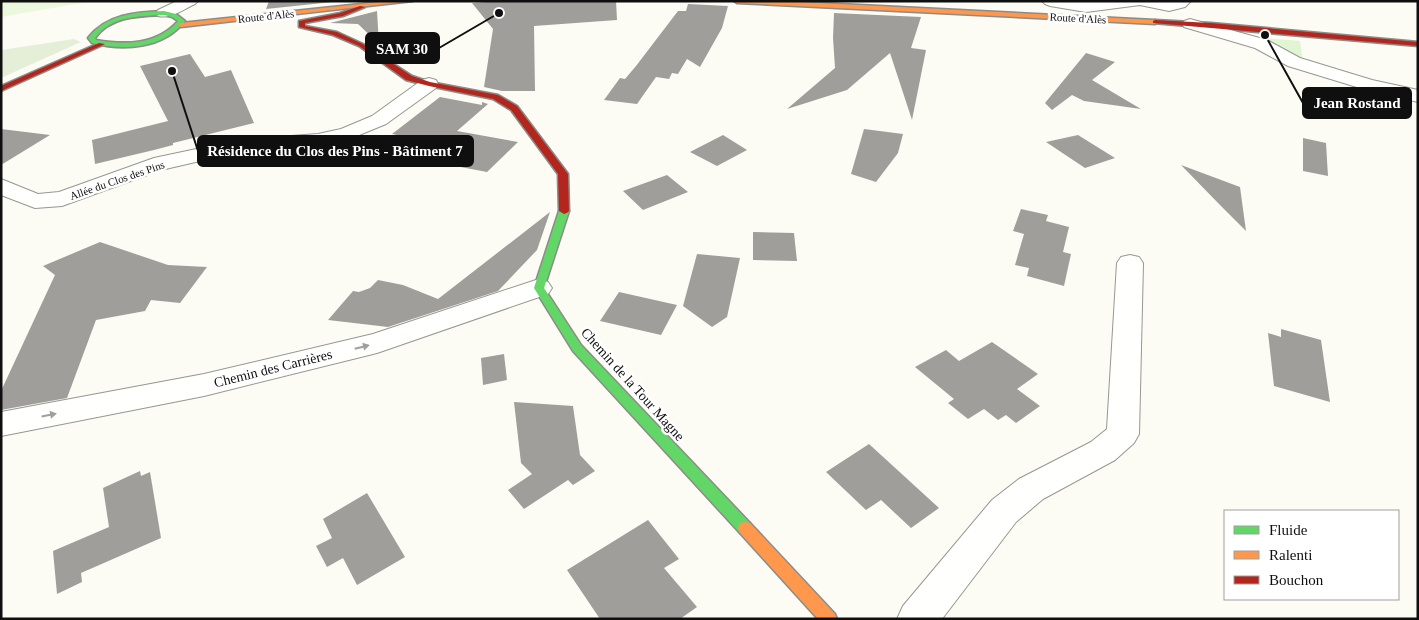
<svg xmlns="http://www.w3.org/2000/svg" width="1419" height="620" font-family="'Times New Roman',serif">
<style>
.green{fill:#e0f5d2}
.cemetery{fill:#e5efd7}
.pitch{fill:#ecf8dd}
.building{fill:#a09e9a}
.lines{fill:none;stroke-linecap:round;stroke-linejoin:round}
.street-casing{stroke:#969693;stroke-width:2}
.fast-casing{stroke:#8c8c89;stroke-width:3}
.slow-casing{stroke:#8c8c89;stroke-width:3}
.jam-casing{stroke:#8c8c89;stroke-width:3}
.street{fill:#fffffe;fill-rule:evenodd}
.fast{fill:#63d668;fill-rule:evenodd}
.slow{fill:#ff974d;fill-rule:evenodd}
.jam{fill:#b3261e;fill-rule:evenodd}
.oneway{fill:#9f9f9e}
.labels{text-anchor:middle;stroke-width:5;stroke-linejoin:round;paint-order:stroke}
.far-street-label{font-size:11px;fill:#0f0f0f;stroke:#fff}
.street-label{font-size:14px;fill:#0f0f0f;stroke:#fff}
.leader{fill:none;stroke:#0f0f0f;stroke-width:2}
.callout-dot{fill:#0f0f0f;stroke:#fff;stroke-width:2}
.callout{fill:#0f0f0f;stroke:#0f0f0f;stroke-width:2}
.callout-label{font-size:15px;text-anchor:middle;font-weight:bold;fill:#fff}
</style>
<rect width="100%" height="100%" fill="#fcfcf5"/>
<!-- green -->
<polygon class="green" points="1241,36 1300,41 1303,63"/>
<!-- cemetery -->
<polygon class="cemetery" points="74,39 81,42 1,78 1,50"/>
<!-- pitch -->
<polygon class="pitch" points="1,1 93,1 1,17"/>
<!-- building -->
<g class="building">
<polygon points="269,1 342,1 266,9"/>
<polygon points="499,1 616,1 617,20 534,26 535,91 502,91 484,87 493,29 472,3"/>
<polygon points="688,4 728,6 722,28 700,67 687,59 678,74 672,73 669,79 656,77 637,104 604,100 620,78 625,79 636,66 678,11 686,11"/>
<polygon points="377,11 379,44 358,24 330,23"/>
<polygon points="834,13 921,17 911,48 926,50 912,120 890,53 847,90 787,109 835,68 833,38"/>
<polygon points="1086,53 1115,62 1092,80 1141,109 1084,101 1072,95 1052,110 1045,103"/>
<polygon points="190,54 205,77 231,70 254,123 173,143 173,145 154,150 95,164 92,140 168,121 140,66"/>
<polygon points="440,97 482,105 482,102 488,104 457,131 518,142 487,172 402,156 422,140 392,134"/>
<polygon points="1,129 50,135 1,165"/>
<polygon points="864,129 903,134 898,153 876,182 851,174"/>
<polygon points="723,135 747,150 717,166 690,152"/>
<polygon points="1078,135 1115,158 1085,168 1046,142"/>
<polygon points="1303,138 1326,143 1328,176 1303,171"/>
<polygon points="1181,165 1240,187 1246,231 1220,205"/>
<polygon points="667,175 688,192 643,210 623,191"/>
<polygon points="1021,209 1048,215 1046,221 1069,227 1063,252 1071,254 1064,286 1027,276 1029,268 1015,265 1024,234 1013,231"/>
<polygon points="550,212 537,250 498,291 388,327 328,320 353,291 359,292 370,288 378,280 403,285 438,299"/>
<polygon points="753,232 794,233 797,261 753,260"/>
<polygon points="100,242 168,265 207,267 180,303 151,300 145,311 96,320 67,398 1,410 1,391 55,275 43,266"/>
<polygon points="697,254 740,258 727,317 712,327 683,306"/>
<polygon points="619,292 677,305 661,335 600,321"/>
<polygon points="1281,329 1321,340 1330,402 1274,386 1268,333 1281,337"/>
<polygon points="992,342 1038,374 1017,389 1040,406 1016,423 1006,415 998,420 984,409 968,419 948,403 954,399 915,367 946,350 959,361"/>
<polygon points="504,354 507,380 483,385 481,358"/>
<polygon points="514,402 573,406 580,455 595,471 573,485 568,480 524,509 508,490 532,474 521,463"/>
<polygon points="869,444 939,508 911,528 881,500 866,510 826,472"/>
<polygon points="140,471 141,476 150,472 161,538 81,573 82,582 57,594 53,551 109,527 103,488"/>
<polygon points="367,493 405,557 357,585 343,558 327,567 316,546 332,538 323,519"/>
<polygon points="648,520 679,559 664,568 697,607 680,619 600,619 567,570"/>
</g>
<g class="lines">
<defs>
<g id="street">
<path d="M177,1H198L195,4C184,9 171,19 158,16L156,13L158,10Z"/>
<polygon points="1042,1 1191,1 1185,7 1169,11 1140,5 1086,12 1050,6 1045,4"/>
<polygon points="1190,19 1267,40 1300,58 1372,80 1418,90 1418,102 1360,88 1288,66 1255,48 1184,27 1182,24 1184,21"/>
<polygon points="429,78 436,80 438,84 436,88 386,124 347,140 318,146 239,152 161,170 62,206 35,208 1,195 1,179 38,194 59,192 154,158 239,140 318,134 341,129 372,116 422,80"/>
<polygon points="1130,255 1139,257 1143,263 1139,434 1134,443 1115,460 1043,499 1016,522 942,619 897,619 903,606 992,500 1019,479 1091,442 1107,429 1117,263 1121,257"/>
<polygon points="539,279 548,282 552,288 548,294 377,353 204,396 1,436 1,412 204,374 373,334"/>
</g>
<g id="fast">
<path d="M164,11L176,14L185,21C163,49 124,51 92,43L88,38C106,14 136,12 164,11ZM164,15L172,17L178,21C157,45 125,45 96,40L95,38C111,16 139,16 164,15Z"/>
<polygon points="564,208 569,211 544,288 581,345 750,523 752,528 750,533 745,534 740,533 573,351 534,288 559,211"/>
</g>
<g id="slow">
<polygon points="389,1 413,1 181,27 178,25 181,23"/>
<polygon points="734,1 780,1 1155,20 1158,22 1155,24 737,3"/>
<polygon points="745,522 750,523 835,614 837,619 818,619 740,533 738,528 740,523"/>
</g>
<g id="jam">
<polygon points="360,6 365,7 343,16 305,23 305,26 337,32 363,44 412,76 430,82 498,95 517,106 568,174 569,211 567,213 564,214 559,211 558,174 511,110 493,99 429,86 406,80 359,46 333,35 299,27 299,21 340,13"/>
<polygon points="1155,20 1211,23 1418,42 1418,46 1153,23 1153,21"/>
<polygon points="99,43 105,44 1,91 1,86"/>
</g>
</defs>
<!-- street casing -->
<use href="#street" class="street-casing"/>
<!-- fast casing -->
<use href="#fast" class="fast-casing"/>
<!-- slow casing -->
<use href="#slow" class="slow-casing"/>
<!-- jam casing -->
<use href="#jam" class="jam-casing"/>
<!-- street -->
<use href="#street" class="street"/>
<!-- fast -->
<use href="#fast" class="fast"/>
<!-- slow -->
<use href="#slow" class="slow"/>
<!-- jam -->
<use href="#jam" class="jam"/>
</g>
<!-- one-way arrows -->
<defs><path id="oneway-solid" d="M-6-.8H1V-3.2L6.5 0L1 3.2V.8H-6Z" transform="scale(1.25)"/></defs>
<g class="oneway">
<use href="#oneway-solid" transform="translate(362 347) rotate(-14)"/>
<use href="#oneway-solid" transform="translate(49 415) rotate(-11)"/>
</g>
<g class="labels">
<!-- far-street labels -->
<g class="far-street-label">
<text transform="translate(266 16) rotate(-6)" y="4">Route d'Alès</text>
<text transform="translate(1078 18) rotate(3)" y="4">Route d'Alès</text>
<text transform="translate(117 180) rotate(-19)" y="4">Allée du Clos des Pins</text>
</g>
<!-- street labels -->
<g class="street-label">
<text transform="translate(273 368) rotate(-14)" y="5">Chemin des Carrières</text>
<text transform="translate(633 384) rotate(48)" y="5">Chemin de la Tour Magne</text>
</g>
</g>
<!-- callouts -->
<path class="leader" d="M499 13L439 48M1265 35L1303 103M172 71L198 151"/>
<g class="callout-dot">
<circle cx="499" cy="13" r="5"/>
<circle cx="1265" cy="35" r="5"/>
<circle cx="172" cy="71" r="5"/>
</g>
<g class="callout">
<rect x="366" y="33" width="73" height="30" rx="5"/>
<rect x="1303" y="88" width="108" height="30" rx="5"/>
<rect x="198" y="136" width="275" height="30" rx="5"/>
</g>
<g class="callout-label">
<text x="402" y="54">SAM 30</text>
<text x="1357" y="108">Jean Rostand</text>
<text x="335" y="156">Résidence du Clos des Pins - Bâtiment 7</text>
</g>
<!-- border -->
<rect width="1419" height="620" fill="none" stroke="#0f0f0f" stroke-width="5"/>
<!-- legend -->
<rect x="1224" y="510" width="175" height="90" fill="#ffffff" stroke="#9f9f9f"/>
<rect x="1234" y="526" width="25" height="8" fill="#63d668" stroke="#9f9f9f"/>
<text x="1269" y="535" font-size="15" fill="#0f0f0f">Fluide</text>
<rect x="1234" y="551" width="25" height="8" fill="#ff974d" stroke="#9f9f9f"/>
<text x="1269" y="560" font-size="15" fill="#0f0f0f">Ralenti</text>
<rect x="1234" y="576" width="25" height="8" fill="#b3261e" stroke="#9f9f9f"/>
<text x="1269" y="585" font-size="15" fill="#0f0f0f">Bouchon</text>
</svg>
